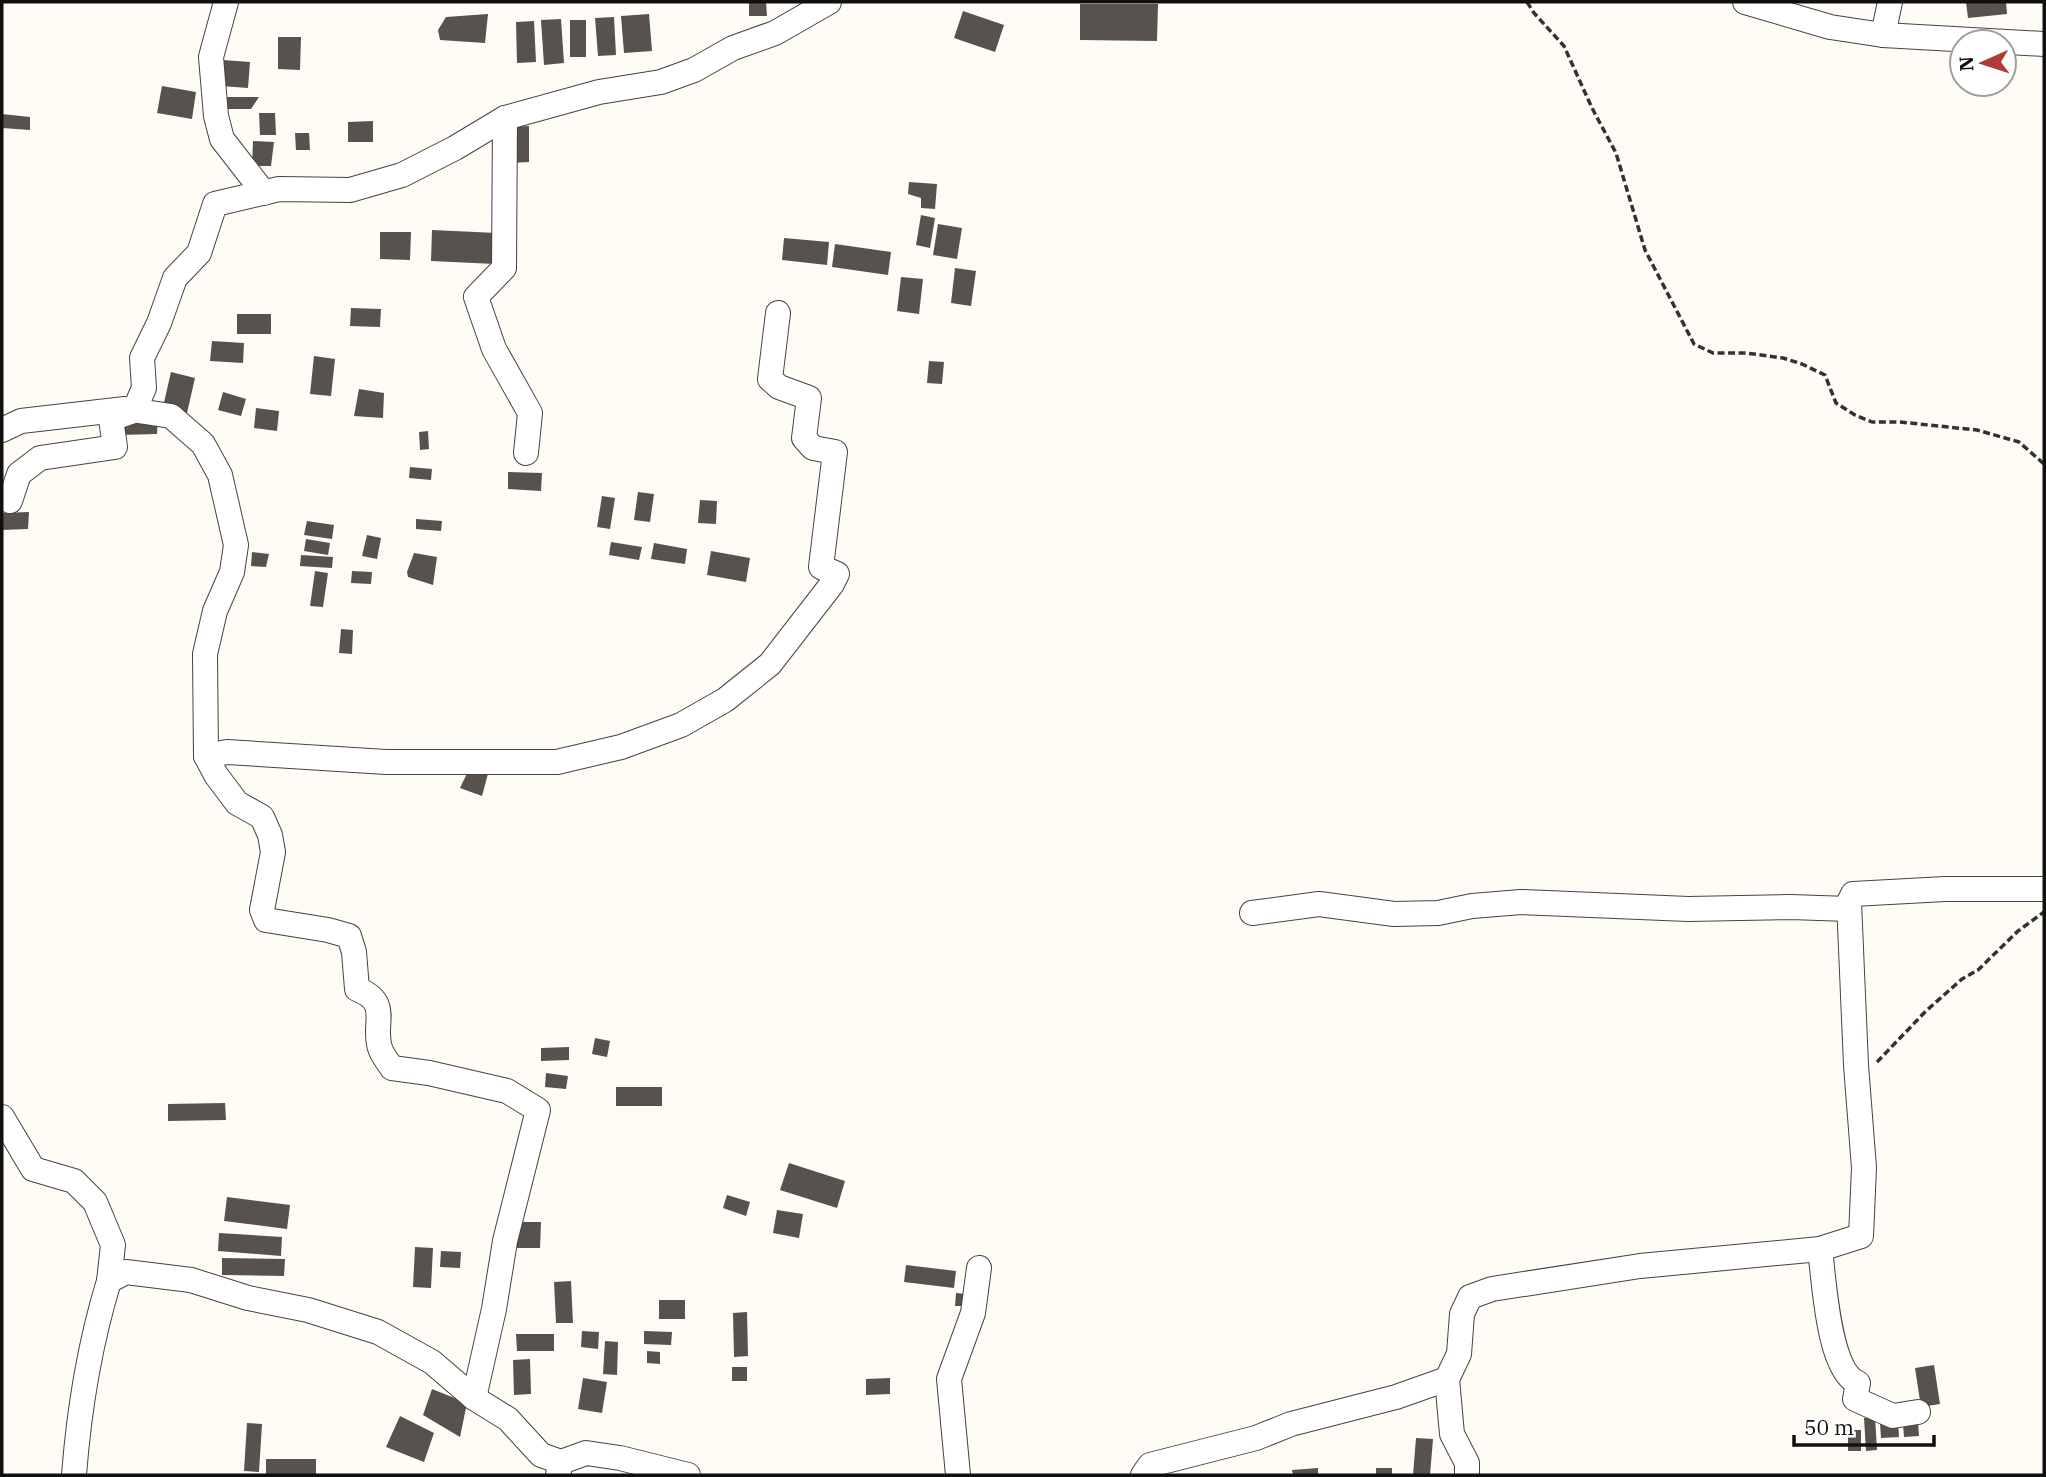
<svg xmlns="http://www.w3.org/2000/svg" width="2046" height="1477" font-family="'IBM Plex Serif',serif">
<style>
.building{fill:#57524d}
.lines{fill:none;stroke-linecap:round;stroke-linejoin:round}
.minor-casing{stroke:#434343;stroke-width:26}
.path{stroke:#323232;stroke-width:3.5;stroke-dasharray:7 3.5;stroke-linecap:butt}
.minor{stroke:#fff;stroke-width:24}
</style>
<rect width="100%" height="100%" fill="#fefcf4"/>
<!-- building -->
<g class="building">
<polygon points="749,2 766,2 767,16 749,16"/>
<polygon points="1966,2 2006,2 2007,14 1968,18"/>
<polygon points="1080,4 1158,4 1157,41 1080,40"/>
<polygon points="963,11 1004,25 995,52 954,38"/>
<polygon points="488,14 485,43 440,40 438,30 446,17"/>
<polygon points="649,14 652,51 624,53 621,16"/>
<polygon points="614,17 616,55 598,56 595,18"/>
<polygon points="561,19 564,63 544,65 541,20"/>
<rect x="570" y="20" width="16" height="37"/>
<polygon points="534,21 536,62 517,63 516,22"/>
<polygon points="278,37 301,37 300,70 278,69"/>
<polygon points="223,60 250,62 248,88 221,86"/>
<polygon points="162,86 196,92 192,119 157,113"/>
<polygon points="224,97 259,97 251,109 224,109"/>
<polygon points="259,113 275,113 276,135 260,135"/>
<polygon points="2,114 30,117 30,130 2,128"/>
<polygon points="373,121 373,142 348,142 348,122"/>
<polygon points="529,126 529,162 510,163 510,127"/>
<polygon points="295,133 309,133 310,150 296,150"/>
<polygon points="253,141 274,142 271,166 252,166"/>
<polygon points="909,182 937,184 935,209 921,208 921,198 908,194"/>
<polygon points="921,215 935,218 930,248 916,245"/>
<polygon points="938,224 962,228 957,259 933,255"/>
<polygon points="432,230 497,233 495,264 431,261"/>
<polygon points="380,232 411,232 410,260 380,259"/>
<polygon points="784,238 829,242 827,265 782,260"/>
<polygon points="835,244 891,252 888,275 832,267"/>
<polygon points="955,268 976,271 971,306 951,303"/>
<polygon points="901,277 923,279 919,314 897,311"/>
<polygon points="351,308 381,309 380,327 350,326"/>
<rect x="237" y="314" width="34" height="20"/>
<polygon points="212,341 244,343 243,363 210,361"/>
<polygon points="314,356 335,359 331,396 310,394"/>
<polygon points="929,361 944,362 942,384 927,383"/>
<polygon points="171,372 195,378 187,413 163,407"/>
<polygon points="359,389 384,393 383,418 354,416"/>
<polygon points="223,392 246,399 241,416 218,410"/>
<polygon points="256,408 279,411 277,431 254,428"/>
<polygon points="158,415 157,434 120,435 118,418"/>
<polygon points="428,431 429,449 420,450 419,432"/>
<polygon points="410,467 432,469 431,480 409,478"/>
<polygon points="508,472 542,473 541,491 508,489"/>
<polygon points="638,492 654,494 650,522 634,520"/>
<polygon points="602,496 615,498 610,529 597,527"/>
<polygon points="700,500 717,501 716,524 698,523"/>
<polygon points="29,512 28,529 2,530 2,513"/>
<polygon points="416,519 442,521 441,531 416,529"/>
<polygon points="307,521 334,525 332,539 304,535"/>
<polygon points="367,535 381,538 377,559 362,556"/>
<polygon points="306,539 330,543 328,555 304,551"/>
<polygon points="611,542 642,547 639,560 609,555"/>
<polygon points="654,543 687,549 685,564 651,559"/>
<polygon points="711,551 750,558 746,582 707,575"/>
<polygon points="252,552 269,554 266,567 251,566"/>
<polygon points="414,553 437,557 433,585 408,577 407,572"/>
<polygon points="301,555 333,557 332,568 300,566"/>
<polygon points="315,571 328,573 323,607 310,606"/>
<polygon points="352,571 372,572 371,584 351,583"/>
<polygon points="341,629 353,630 352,654 339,653"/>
<polygon points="471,765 489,770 482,796 460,788"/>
<polygon points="595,1038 610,1041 607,1057 592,1054"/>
<polygon points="569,1047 569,1060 541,1061 541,1048"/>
<polygon points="546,1073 568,1076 566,1089 545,1087"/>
<rect x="616" y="1087" width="46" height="19"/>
<polygon points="225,1103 226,1120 168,1121 168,1104"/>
<polygon points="789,1163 845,1181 837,1208 780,1190"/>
<polygon points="727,1195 750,1202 746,1216 723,1208"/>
<polygon points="227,1197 290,1205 287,1229 224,1221"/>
<polygon points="777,1210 803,1214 799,1238 773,1233"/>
<polygon points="514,1222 541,1222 540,1248 514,1248"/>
<polygon points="219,1233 282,1237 281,1256 218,1251"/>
<polygon points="415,1247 433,1248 431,1288 413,1287"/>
<polygon points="441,1251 461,1252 460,1268 440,1267"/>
<polygon points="222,1258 285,1259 284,1276 222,1275"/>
<polygon points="906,1265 956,1271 954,1288 904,1282"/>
<polygon points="571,1281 573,1323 556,1323 554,1282"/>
<polygon points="956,1293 966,1294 965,1306 955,1306"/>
<rect x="659" y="1300" width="26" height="19"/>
<polygon points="747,1312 748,1356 734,1357 733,1313"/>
<polygon points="582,1331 599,1332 598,1349 581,1347"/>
<polygon points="644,1331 672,1332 671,1345 644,1344"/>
<polygon points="516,1334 554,1334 554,1351 517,1351"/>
<polygon points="605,1341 618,1342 617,1375 603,1374"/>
<polygon points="647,1351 660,1352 660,1364 647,1363"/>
<polygon points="530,1359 531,1394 514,1395 513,1360"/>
<polygon points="1934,1365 1940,1404 1921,1407 1915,1368"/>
<rect x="732" y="1367" width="15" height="14"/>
<polygon points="583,1378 607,1382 602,1413 578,1409"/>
<polygon points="890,1378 890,1394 866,1395 866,1379"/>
<polygon points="432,1389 467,1403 460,1437 423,1415"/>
<polygon points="400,1416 434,1433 424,1462 386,1447"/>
<polygon points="1875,1417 1877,1450 1866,1451 1864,1418"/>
<polygon points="1898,1422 1899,1437 1881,1438 1880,1423"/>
<polygon points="247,1423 262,1424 259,1472 244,1471"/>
<polygon points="1918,1423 1919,1436 1904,1437 1903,1424"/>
<rect x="1848" y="1430" width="13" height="21"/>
<polygon points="1416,1438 1433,1439 1430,1475 1413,1475"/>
<rect x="266" y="1459" width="50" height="16"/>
<polygon points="1318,1468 1318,1475 1293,1475 1292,1470"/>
<rect x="1376" y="1468" width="16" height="7"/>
</g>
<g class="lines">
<defs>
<g id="minor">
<polyline points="226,2 211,57 216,116 222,139 264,193"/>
<polyline points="1745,2 1830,27 1883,35 2044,44"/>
<polyline points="1883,35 1890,2"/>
<polyline points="505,118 504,268 476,297 494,349 530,413 526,453"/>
<path d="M2,430L21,421L125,409L171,416L203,444L220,475L236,545L232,572L215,611L205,654L206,756L216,775L237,803L262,817L270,835L273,852L262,910L266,920L328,930L349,936L354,952L357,989C392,1003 372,1023 380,1048C382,1055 388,1062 392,1068L429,1073L507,1091L538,1110L505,1241L494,1309L474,1398L432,1362L378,1332L308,1310L248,1298L191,1280L126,1272L109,1281C90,1343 79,1410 74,1475"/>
<polyline points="10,501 19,474 40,458 115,447 111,419 134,411 144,388 142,358 159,323 175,278 199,253 215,204 279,189 350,190 402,175 455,148 505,118 599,92 661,82 694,70 733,48 775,33 829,2"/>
<polyline points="206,756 227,752 386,762 557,762 621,747 681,725 725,700 770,664 832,584 837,574 821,567 835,452 813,448 804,438 809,398 779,387 770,379 778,313"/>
<polyline points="1252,913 1319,904 1394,914 1438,913 1472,906 1521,902 1688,909 1790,907 1849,909"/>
<polyline points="2,1117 33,1169 74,1181 95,1202 113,1245 109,1281"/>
<path d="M1820,1249C1824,1279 1828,1371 1858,1383L1855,1399L1893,1416L1918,1412"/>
<polyline points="1447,1379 1452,1434 1467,1463 1467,1475"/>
<polyline points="474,1398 508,1419 541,1455 561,1462"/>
<polyline points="558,1475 561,1462 586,1453 620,1458 688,1475"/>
<polyline points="958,1475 949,1379 973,1313 979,1268"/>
<polyline points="1143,1475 1150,1465 1256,1438 1291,1424 1396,1397 1447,1379 1459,1354 1462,1314 1470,1297 1492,1289 1640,1266 1820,1249 1861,1236 1864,1168 1856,1065 1849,902 1853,894 1945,889 2044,889"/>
</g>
</defs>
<!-- minor casing -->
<use href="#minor" class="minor-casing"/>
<!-- path -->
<g class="path">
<polyline points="1527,2 1534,13 1564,46 1592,108 1616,153 1645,250 1694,344 1713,353 1746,353 1783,358 1802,364 1825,375 1836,403 1855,415 1872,422 1900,422 1977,430 2019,442 2044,464"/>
<polyline points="1877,1062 1926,1011 1962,979 1978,970 2018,931 2044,912"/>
</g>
<!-- minor -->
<use href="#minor" class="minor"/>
</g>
<!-- border -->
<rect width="2046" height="1477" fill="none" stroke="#101010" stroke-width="7"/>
<!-- north arrow -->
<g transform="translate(1983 63) rotate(267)"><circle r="33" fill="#ffffff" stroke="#9f9f9f" stroke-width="2"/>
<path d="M0-5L12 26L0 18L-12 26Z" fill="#b03c38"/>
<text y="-10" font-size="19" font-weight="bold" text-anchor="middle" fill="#101010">N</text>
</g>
<!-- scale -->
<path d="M1794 1435v10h140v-10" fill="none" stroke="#101010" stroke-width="3.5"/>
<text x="1804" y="1435" font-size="21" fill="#101010" stroke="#ffffff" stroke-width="5" paint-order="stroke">50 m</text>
</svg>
